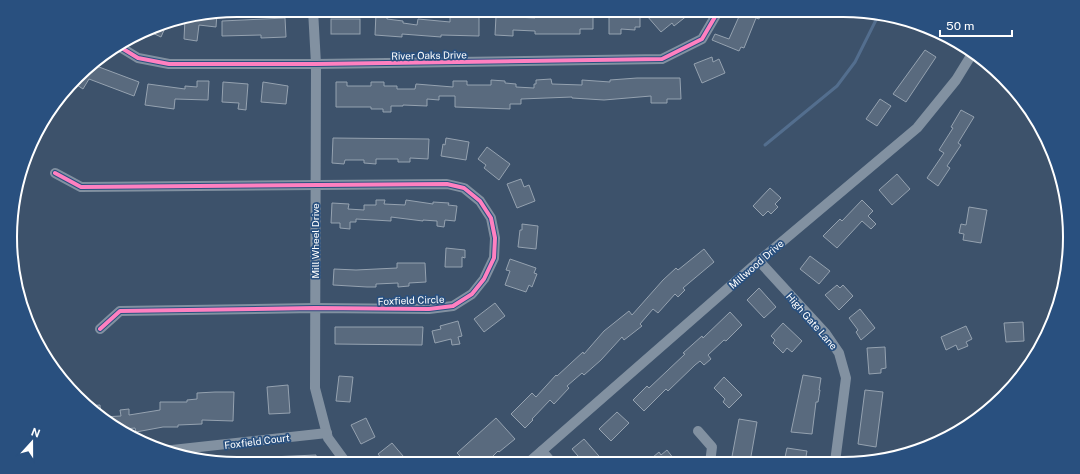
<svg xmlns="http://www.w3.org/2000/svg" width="1080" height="474" font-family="'Public Sans',sans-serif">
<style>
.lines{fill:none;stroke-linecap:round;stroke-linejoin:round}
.stream{stroke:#536e8e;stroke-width:3}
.building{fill:#596a7e;stroke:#95a2b0}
.minor{stroke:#8291a1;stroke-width:10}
.cycleway-casing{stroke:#29507f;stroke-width:6}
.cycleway{stroke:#ff80c0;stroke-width:4}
.labels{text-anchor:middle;stroke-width:3.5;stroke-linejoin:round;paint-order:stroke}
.street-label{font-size:10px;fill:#fff;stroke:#29507f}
.rim{fill:none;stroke:#fff;stroke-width:2}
</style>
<rect width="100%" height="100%" fill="#3d526b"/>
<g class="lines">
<!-- stream -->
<polyline class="stream" points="765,145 837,86 855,62 878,16"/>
</g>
<!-- building -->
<g class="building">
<polygon points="609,10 640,11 640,27 635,27 635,30 621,29 621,34 609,34"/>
<polygon points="655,10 684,10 688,15 674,26 672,23 661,32 647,16"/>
<polygon points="737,10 762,10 759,19 756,18 744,48 741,47 739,51 712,40 715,34 729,39 741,12"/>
<polygon points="217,13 216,27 199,25 197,41 184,39 185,19"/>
<polygon points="376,13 387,14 387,19 403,21 403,23 417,25 418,19 450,22 450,16 469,16 469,14 479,14 479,36 441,35 441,37 402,34 402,37 375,35"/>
<polygon points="593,15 593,29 580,29 580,34 535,34 535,31 513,30 513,36 495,35 496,16 535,18 535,16"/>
<polygon points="285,18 286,37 261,38 261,35 222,36 222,21"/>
<rect x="331" y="19" width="29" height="15"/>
<polygon points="168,21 161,37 148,31 164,22"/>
<polygon points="925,50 936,57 906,102 893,94"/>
<polygon points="712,57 713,62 719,59 725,73 702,83 694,64"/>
<polygon points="91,64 139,82 134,96 89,79 83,89 74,83 88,66"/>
<polygon points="637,78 680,78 681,99 667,99 667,103 651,103 651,96 604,100 572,98 572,97 521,99 521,104 510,104 510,109 455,107 455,96 439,96 439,100 427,99 427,106 403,105 403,106 391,106 391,112 383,112 383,109 371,109 371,107 336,107 336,82 347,82 347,86 371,86 371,82 384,82 384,86 397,86 397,89 415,89 416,84 453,87 453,81 467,81 467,85 491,85 491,80 505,81 505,83 516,84 516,87 534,88 534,84 536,84 536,80 551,79 552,84 582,85 582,80 610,82 610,80"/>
<polygon points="197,81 209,81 208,100 175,99 174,109 145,105 148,84 185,89 185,86 197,87"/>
<polygon points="223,82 248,84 246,110 238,109 239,103 222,102"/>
<polygon points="263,82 288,86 286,104 261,102"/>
<polygon points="880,99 891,106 877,126 866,119"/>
<polygon points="961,110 974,117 958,143 961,145 947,166 950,168 938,186 927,178 944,153 939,150 953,128 951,127"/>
<polygon points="333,138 429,139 428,159 410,158 410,162 398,162 398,159 376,159 376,164 364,163 364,160 345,160 344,164 332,163"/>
<polygon points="446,138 469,142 466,160 441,156 443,144 445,145"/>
<polygon points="487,147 510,164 499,180 484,168 486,165 478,159"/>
<polygon points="897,174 910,189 892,205 879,190"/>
<polygon points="521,179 524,187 529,185 535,201 517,208 507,184"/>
<polygon points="770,188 781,198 775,204 778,207 771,214 768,211 763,216 753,206"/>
<polygon points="376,200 385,200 384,204 405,205 406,200 433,204 433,202 449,203 448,205 457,206 455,221 445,220 444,227 437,226 437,221 423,220 423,221 391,217 391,221 356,219 356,222 350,222 350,229 340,228 340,223 331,223 332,203 349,204 348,209 364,210 364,205 376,205"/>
<polygon points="862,200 873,211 868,216 876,224 871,229 862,221 837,248 823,236 840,219 842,221"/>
<polygon points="969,207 987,210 981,243 963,240 964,234 959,233 961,224 966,225"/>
<polygon points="522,224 538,226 536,249 518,247 520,230 522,230"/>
<polygon points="446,248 465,250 465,258 462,257 462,267 445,267"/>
<polygon points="704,249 714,262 683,288 685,290 678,297 675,294 658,313 653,309 640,324 642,326 624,340 622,337 601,360 584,375 582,373 567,386 569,388 554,404 550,400 532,419 533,420 525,428 511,414 532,393 536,397 556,375 557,376 583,352 584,354 604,331 629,311 632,315 663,280 676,268 678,270"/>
<polygon points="810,256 830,271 819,284 800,269"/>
<polygon points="510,259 536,268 534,273 537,274 532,287 529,285 526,292 505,285 510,271 506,270"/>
<polygon points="397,263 425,263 426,282 409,283 409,286 398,287 398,283 376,284 376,287 367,287 333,285 334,269 356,270 397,268"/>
<polygon points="837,285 840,288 843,285 853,296 839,310 825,295"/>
<polygon points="759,288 776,307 764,318 747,300"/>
<polygon points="495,303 505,316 484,332 474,319"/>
<polygon points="860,309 875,328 861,340 856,332 858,330 849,318"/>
<polygon points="730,312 742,325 726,341 724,340 708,355 711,359 704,365 700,361 695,365 668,391 666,389 644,411 633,400 647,386 649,388 685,354 683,353 702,336 703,338"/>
<polygon points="458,321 462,336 458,337 460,344 452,345 451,339 435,343 432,331 441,329 440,326"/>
<polygon points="1023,322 1024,341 1006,342 1004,323"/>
<polygon points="783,323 802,341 792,352 787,348 783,353 773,343 775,340 771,336"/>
<polygon points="966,326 972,339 966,342 968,346 958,350 956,345 946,350 941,337"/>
<polygon points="335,327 423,327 422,345 335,344"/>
<polygon points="885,347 886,368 881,369 881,373 869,374 867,348"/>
<polygon points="803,375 821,378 819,390 820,390 818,402 816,402 812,434 791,432"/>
<polygon points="339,376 353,377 350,402 336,401"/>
<polygon points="724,377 742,395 729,408 723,402 725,399 714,388"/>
<polygon points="288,385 290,413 269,414 267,387"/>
<polygon points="865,390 883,392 876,447 858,444"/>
<polygon points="215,392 234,392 233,421 202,420 202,424 178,425 178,427 163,427 136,432 135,428 125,429 103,417 121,416 120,410 129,409 129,415 160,410 160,402 187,402 187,400 197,399 197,393"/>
<polygon points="100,405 101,416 86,406"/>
<polygon points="617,412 629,423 611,441 599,429"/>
<polygon points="366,418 375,437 361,444 351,425"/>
<polygon points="496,418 515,439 499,452 498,451 486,463 467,463 457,453"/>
<polygon points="739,419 757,422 750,462 731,462"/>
<polygon points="584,439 605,463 584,463 572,449"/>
<polygon points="392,443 409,463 386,464 378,454"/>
<polygon points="787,448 807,451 805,462 784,462"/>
<polygon points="667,450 677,463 646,463 659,452 661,455"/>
<polygon points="316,455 316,464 270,464 270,457"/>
</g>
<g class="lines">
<!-- minor -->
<g class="minor">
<polyline points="313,10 316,64 315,388 328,438 347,464"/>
<polyline points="120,47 138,58 169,64 316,64 662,59 702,39 719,10"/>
<polyline points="55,173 81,187 447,184 464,188 480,201 491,218 495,238 494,258 484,279 472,294 453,306 429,309 315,308 120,311 100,329"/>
<polyline points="759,261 826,334 839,353 846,378 835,462"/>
<polyline points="698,431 712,447 710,463"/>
<polyline points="163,451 327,433"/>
<polyline points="542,451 552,463"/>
<polyline points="528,463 759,261 917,128 956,80 972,54"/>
</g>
<defs>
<g id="cycleway">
<polyline points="120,47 138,58 169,64 316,64 662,59 702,39 719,10"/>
<polyline points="55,173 81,187 447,184 464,188 480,201 491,218 495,238 494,258 484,279 472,294 453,306 429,309 315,308 120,311 100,329"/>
</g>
</defs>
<!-- cycleway casing -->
<use href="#cycleway" class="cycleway-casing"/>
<!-- cycleway -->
<use href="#cycleway" class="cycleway"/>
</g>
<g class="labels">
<!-- street labels -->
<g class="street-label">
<text transform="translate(429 55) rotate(-1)" y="4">River Oaks Drive</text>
<text transform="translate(315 241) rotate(-90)" y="4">Mill Wheel Drive</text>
<text transform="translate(756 264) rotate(-41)" y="4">Millwood Drive</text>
<text transform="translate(411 300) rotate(-2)" y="4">Foxfield Circle</text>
<text transform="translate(812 321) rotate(49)" y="4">High Gate Lane</text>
<text transform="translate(257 441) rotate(-7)" y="4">Foxfield Court</text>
</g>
</g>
<!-- crop -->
<path d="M0 0H1080V474H0ZM237 17H843A220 220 0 0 1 1063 237V237A220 220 0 0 1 843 457H237A220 220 0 0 1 17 237V237A220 220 0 0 1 237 17Z" fill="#29507f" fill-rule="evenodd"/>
<path class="rim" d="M237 17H843A220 220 0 0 1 1063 237V237A220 220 0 0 1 843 457H237A220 220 0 0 1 17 237V237A220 220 0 0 1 237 17Z"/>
<!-- north arrow -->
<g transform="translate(32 442) rotate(21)" stroke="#29507f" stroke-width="3" paint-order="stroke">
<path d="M0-3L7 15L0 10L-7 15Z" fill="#ffffff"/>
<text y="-6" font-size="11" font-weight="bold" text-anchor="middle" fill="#ffffff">N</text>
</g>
<!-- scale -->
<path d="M940 30v6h72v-6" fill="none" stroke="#ffffff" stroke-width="2"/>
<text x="946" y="30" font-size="12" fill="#ffffff" stroke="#29507f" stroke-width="3" paint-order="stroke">50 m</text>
</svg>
